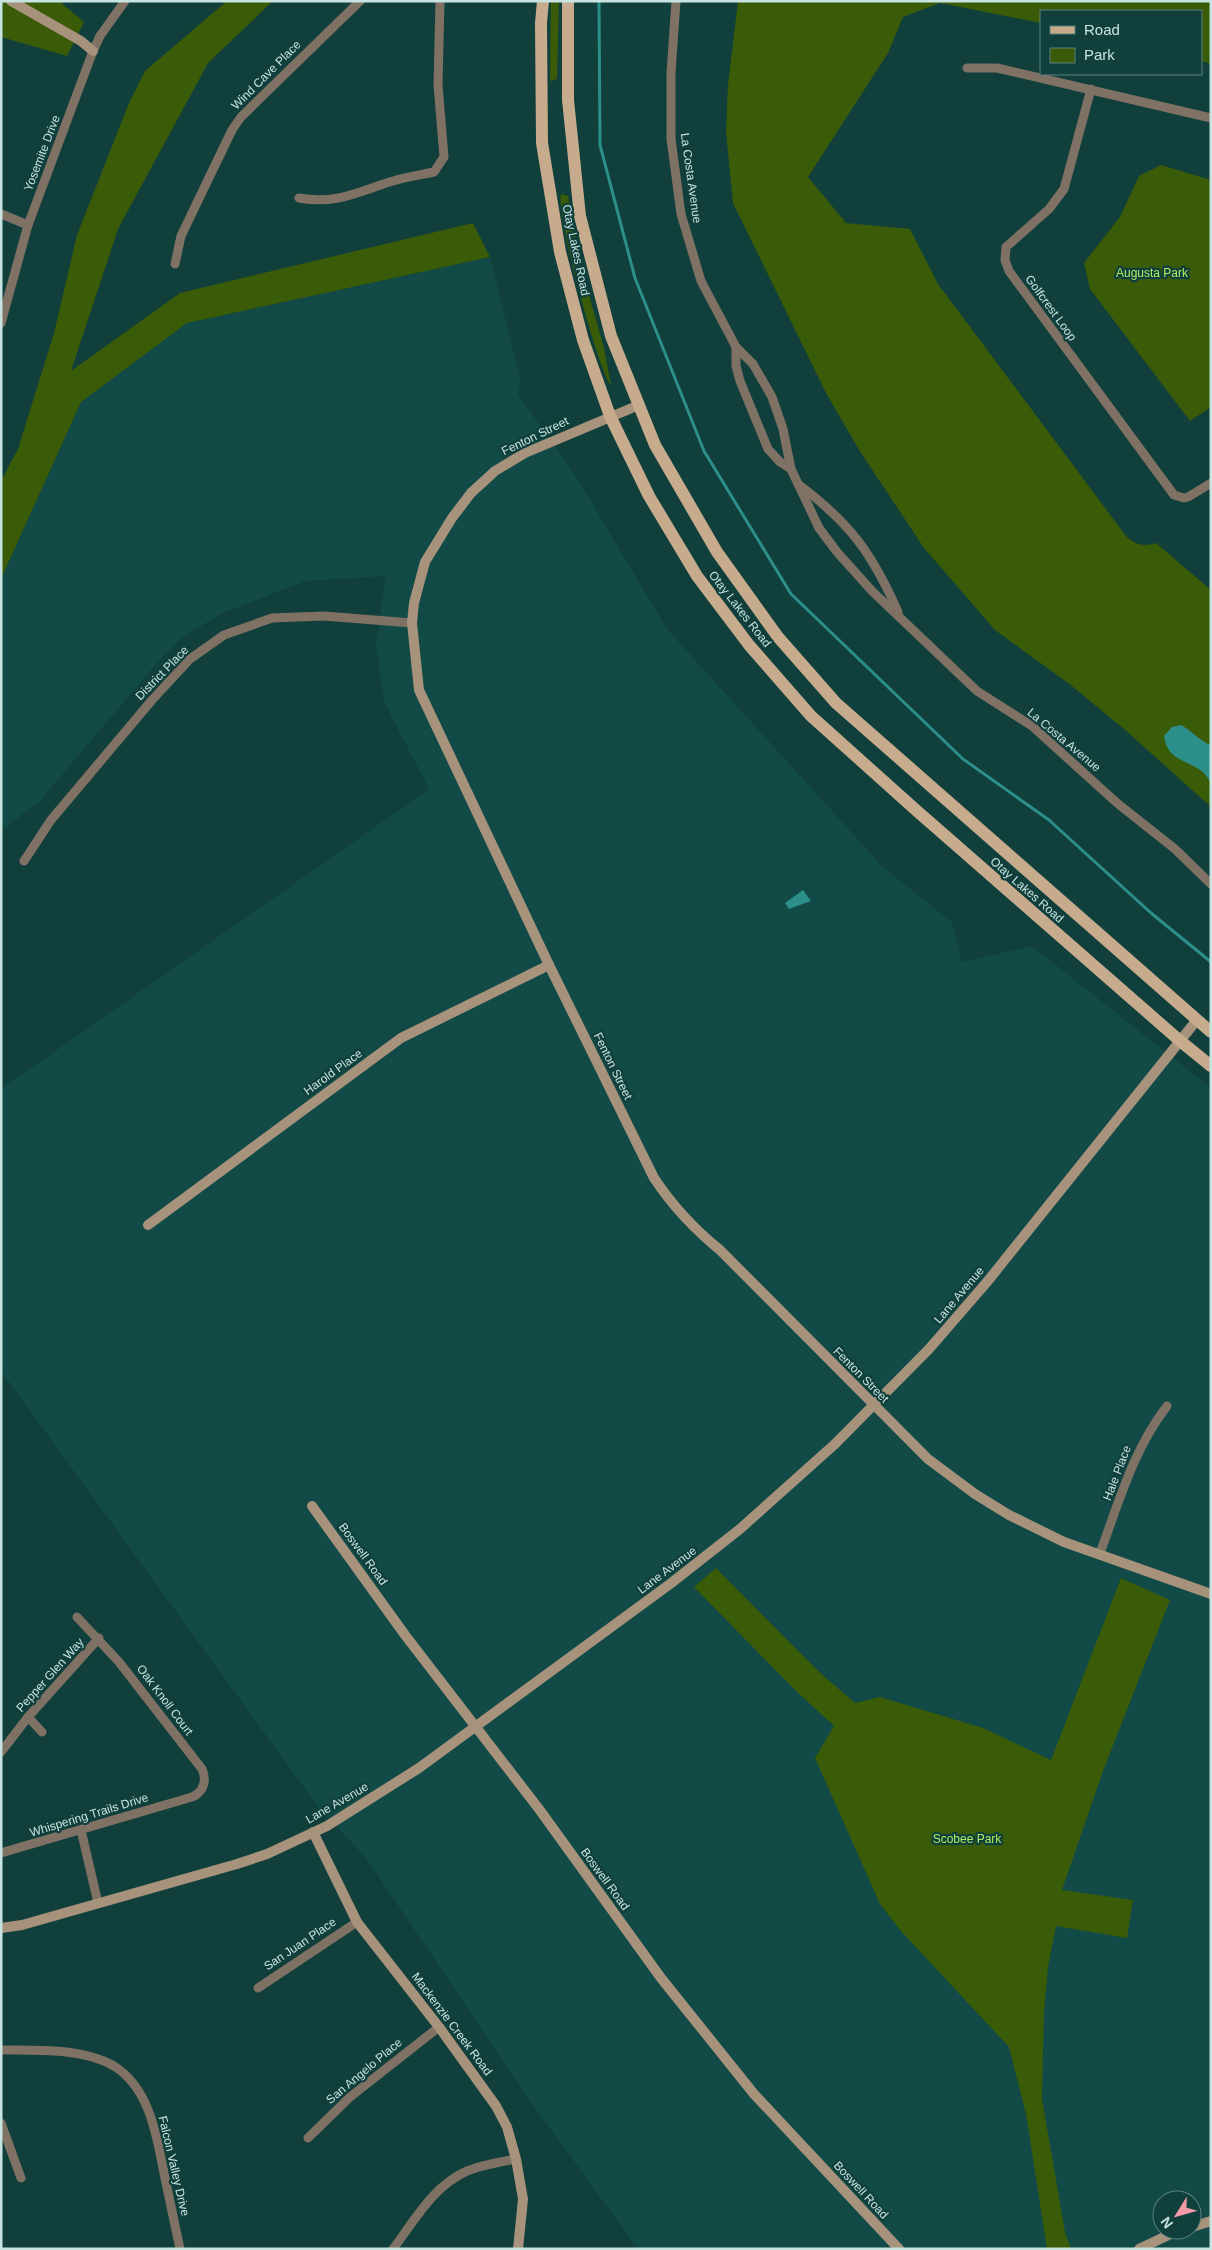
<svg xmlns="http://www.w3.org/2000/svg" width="1212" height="2250" font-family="Arial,sans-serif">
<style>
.built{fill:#114a47;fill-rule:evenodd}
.green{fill:#3a5b08}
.water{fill:#2c8f8a}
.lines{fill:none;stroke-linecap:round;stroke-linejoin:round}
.stream{stroke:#2c8f8a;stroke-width:3}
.street{stroke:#7f7163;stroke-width:9}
.secondary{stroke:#a7927b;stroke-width:10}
.primary{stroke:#c6ab8d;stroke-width:12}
.labels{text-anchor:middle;stroke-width:4.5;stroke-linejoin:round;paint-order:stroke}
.street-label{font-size:12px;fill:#c7e4e1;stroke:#113f3c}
.park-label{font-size:12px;fill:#adec63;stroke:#113f3c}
</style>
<rect width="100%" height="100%" fill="#113f3c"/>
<!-- built -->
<path class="built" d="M490,257L521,382L518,394L579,481L667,629L882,866L952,922L962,962L1032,946L1211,1088V2249H638L530,2101L366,1858L319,1808L1,1371V1089L429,789L384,702L376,646L386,576L306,581L220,614L184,637L163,656L39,802L4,828L1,823V579L81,402L187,323ZM1162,2200H1192V2230H1162Z"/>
<!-- green -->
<g class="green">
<polygon points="1,1 59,1 84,22 67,56 1,37"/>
<polygon points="227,1 273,1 208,63 118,229 71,371 180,293 473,223 490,257 187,323 81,402 1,579 1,481 18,449 54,333 77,235 129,103 145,71"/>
<polygon points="551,1 559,1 557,79 550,81"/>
<path d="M738,1H1211V64L1201,61V11H1041V23L940,3L903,17L888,53L808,177L846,223L910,229L938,284L1126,536C1136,545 1144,547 1156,543L1211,590V807L1123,728L1068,683L995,630L924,548L861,453L827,395L733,203L726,132L728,85Z"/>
<polygon points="1161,165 1211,180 1211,407 1190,421 1090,289 1084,263 1120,217 1139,176"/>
<path d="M561,194L568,196L582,270L604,348L611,385C598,371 556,213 561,194Z"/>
<polygon points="716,1568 817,1670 855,1703 880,1697 983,1728 1051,1760 1121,1578 1170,1600 1103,1771 1062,1890 1133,1900 1127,1938 1056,1926 1048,1967 1044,2012 1042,2099 1065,2232 1071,2249 1047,2249 1026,2114 1009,2047 900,1930 880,1904 815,1758 834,1726 795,1690 694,1587"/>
</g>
<!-- water -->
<g class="water">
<path d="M1181,725C1191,730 1201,742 1211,745V783C1198,757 1168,767 1164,736L1172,727Z"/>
<polygon points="803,890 811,901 789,909 785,903"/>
</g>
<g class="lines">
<!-- stream -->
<polyline class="stream" points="599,1 600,145 635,278 704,451 791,594 963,759 1049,820 1151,913 1211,962"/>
<!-- street -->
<g class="street">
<polyline points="676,1 671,73 671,139 681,214 701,281 736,347 753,364 772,397 783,429 791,469 819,528 837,552 872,591 977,691 1032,726 1117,803 1175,849 1211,884"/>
<polyline points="967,68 997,68 1211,118"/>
<polyline points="1091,89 1064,189 1049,209 1006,247 1005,260 1009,271 1174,495 1184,498 1188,497 1211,483"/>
<path d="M299,198C337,205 359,191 393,181C406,177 420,175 434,172L444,157L438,85L440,1"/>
<polyline points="1,214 28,225"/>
<polyline points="175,264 181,236 232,130 241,117 360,1"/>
<polyline points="1,323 28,225 93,51 100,36 125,1"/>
<polyline points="736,347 736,366 740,381 768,449 780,462 791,469"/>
<path d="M798,484C850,523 872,553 898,612"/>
<polyline points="24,861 51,820 152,700 190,659 224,635 272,618 324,616 412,623"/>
<path d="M1100,1553C1119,1502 1133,1450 1167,1406"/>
<polyline points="28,1717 42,1732"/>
<polyline points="1,1752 28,1717 99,1638"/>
<polyline points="81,1830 98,1903"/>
<path d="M1,1853L192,1797C204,1792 207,1780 202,1769L119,1662L77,1617"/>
<polyline points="258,1988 357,1922"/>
<path d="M1,2050C35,2050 83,2048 114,2066C151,2089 157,2139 165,2178C170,2201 175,2225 180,2249"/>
<polyline points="1,2123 21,2178"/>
<polyline points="308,2138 350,2097 439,2027"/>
<path d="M393,2249C414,2221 434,2185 467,2171C482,2165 500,2162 516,2159"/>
</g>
<!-- secondary -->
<g class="secondary">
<polyline points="11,1 81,41 93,51"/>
<path d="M639,405L525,453L495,471L471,493L452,518L425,562L414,603L412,623L419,690L549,965L654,1178C672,1205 694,1229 720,1250L928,1459L975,1494L1009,1515L1064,1542L1211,1594"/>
<polyline points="148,1225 401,1038 549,965"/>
<polyline points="312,1506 405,1635 539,1809 661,1978 754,2094 899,2249"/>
<polyline points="313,1832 357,1922 439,2027 496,2106 507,2127 516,2159 523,2199 518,2249"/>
<polyline points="1,1928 22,1925 237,1864 267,1854 327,1826 419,1768 670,1584 740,1529 835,1444 929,1349 987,1282 1196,1021"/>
<polyline points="1192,2227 1211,2221"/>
<polyline points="1139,2249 1179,2230"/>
</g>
<!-- primary -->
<g class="primary">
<polyline points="543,1 541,23 542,143 560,252 583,340 610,416 649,496 697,576 749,645 811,716 917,811 1179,1040 1211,1066"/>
<polyline points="568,1 568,100 580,216 611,336 655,445 717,552 778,637 836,703 1211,1032"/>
</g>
</g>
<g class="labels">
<!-- street labels -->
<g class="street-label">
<text transform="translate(266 75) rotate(-45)" y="4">Wind Cave Place</text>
<text transform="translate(42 153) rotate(-69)" y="4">Yosemite Drive</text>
<text transform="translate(691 178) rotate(82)" y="4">La Costa Avenue</text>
<text transform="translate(576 250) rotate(78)" y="4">Otay Lakes Road</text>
<text transform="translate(1051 308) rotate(54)" y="4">Golfcrest Loop</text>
<text transform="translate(535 436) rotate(-26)" y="4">Fenton Street</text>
<text transform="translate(740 609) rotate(52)" y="4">Otay Lakes Road</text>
<text transform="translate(162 673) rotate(-46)" y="4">District Place</text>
<text transform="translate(1064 740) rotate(40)" y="4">La Costa Avenue</text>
<text transform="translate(1027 890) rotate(41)" y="4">Otay Lakes Road</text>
<text transform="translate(613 1066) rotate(64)" y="4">Fenton Street</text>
<text transform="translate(333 1072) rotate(-36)" y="4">Harold Place</text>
<text transform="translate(959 1295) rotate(-50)" y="4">Lane Avenue</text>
<text transform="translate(861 1375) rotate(45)" y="4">Fenton Street</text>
<text transform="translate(1117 1473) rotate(-69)" y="4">Hale Place</text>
<text transform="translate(363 1554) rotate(54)" y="4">Boswell Road</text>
<text transform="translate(667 1570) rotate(-37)" y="4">Lane Avenue</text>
<text transform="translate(50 1675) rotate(-48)" y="4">Pepper Glen Way</text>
<text transform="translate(165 1700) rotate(53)" y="4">Oak Knoll Court</text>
<text transform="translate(337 1803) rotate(-30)" y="4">Lane Avenue</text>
<text transform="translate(89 1815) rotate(-17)" y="4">Whispering Trails Drive</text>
<text transform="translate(605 1879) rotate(54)" y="4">Boswell Road</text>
<text transform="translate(300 1944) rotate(-34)" y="4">San Juan Place</text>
<text transform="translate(452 2024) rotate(53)" y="4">Mackenzie Creek Road</text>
<text transform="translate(364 2071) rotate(-40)" y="4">San Angelo Place</text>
<text transform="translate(174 2166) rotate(77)" y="4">Falcon Valley Drive</text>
<text transform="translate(861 2190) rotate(47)" y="4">Boswell Road</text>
</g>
<!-- park labels -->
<g class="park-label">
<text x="1152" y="277">Augusta Park</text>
<text x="967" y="1843">Scobee Park</text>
</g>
</g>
<!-- border -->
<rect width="1212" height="2250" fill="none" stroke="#c7e4e1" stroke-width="5"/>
<!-- legend -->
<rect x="1040" y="10" width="162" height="65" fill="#113f3c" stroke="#5a817e"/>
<rect x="1050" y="26" width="25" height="8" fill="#c6ab8d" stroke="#5a817e"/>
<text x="1084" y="35" font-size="15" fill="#c7e4e1">Road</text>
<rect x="1050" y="48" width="25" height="15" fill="#3a5b08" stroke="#5a817e"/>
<text x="1084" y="60" font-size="15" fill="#c7e4e1">Park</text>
<!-- north arrow -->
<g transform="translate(1177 2215) rotate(233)"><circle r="24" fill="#113f3c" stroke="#5a817e"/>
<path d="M0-4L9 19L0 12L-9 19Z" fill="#f39aa7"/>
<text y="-8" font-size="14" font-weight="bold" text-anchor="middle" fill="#c7e4e1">N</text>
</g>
</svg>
